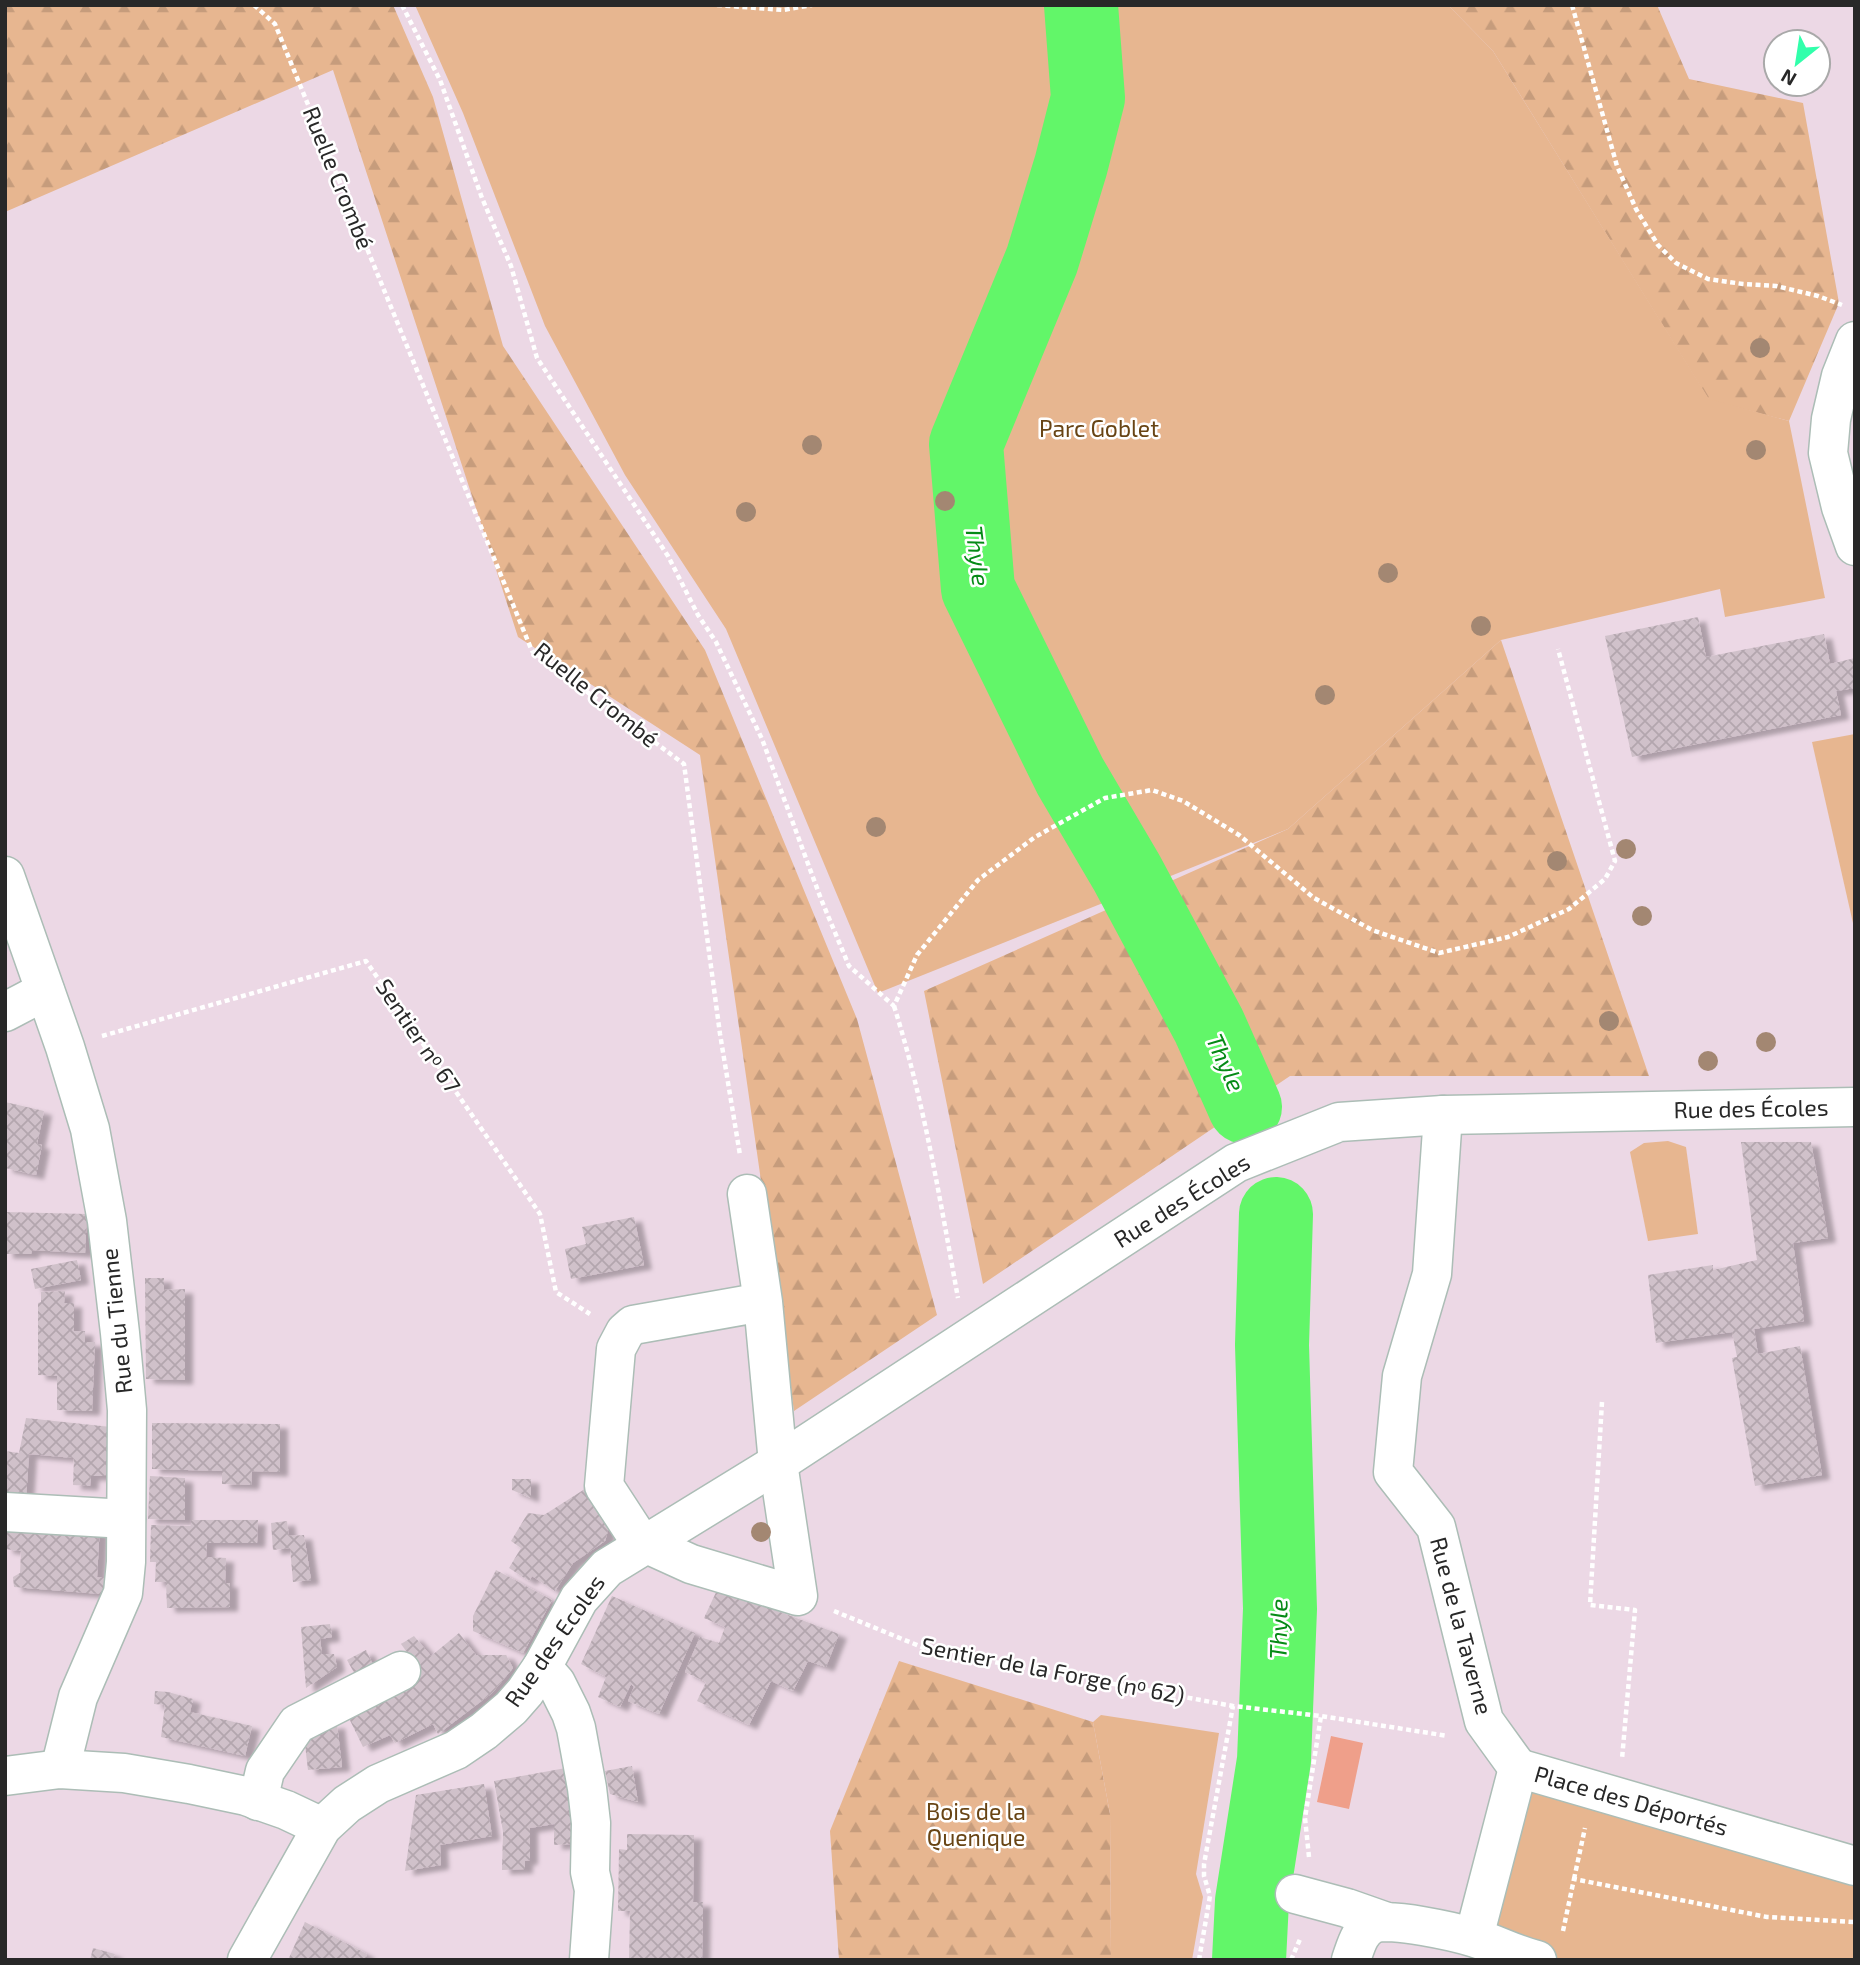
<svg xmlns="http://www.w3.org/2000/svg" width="1860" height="1965" font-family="'Exo 2',sans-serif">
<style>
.forest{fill:url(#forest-firs)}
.park{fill:#e7b690}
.pitch{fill:#ef9f8a}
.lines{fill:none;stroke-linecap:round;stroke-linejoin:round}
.river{stroke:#62f669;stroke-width:74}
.building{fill:url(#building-cross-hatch);filter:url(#shadow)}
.minor-casing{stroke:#acbdb6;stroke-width:41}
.path{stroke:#fff;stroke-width:4.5;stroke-dasharray:5 3.5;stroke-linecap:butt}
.minor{stroke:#fff;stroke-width:38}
.tree{fill:#a38772}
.labels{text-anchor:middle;stroke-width:5;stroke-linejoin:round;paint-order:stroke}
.street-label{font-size:23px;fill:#282828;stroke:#fff}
.park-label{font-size:23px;fill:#684414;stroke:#fff}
.water-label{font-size:24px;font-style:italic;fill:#068a16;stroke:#fff}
</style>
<defs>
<pattern id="forest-firs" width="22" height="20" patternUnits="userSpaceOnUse" patternTransform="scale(1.75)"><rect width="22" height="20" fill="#e7b690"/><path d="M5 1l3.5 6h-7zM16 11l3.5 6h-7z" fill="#c69c7c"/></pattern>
<pattern id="building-cross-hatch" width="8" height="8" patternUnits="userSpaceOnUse" patternTransform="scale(1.75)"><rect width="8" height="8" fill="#d0c1ca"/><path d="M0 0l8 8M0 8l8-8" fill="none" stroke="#b3a6ae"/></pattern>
<filter id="shadow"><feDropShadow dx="8" dy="4.5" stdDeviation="2" flood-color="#0004"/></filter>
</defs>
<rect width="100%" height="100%" fill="#ecd8e5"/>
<!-- forest -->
<g class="forest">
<polygon points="5,5 393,5 433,97 503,346 705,650 857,1019 937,1315 794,1411 700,755 518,637 333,70 5,212"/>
<polygon points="1448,5 1657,5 1689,79 1803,103 1839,303 1789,421 1709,400 1493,51"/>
<polygon points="1501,640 1649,1076 1290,1076 983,1284 924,991 1288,829"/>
<polygon points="899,1661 1093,1722 1110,1814 1111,1960 839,1960 830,1831"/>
</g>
<!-- park -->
<g class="park">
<polygon points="415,5 1448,5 1493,51 1709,399 1789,421 1825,598 1725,617 1720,589 1501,640 1288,829 878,993 726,629 625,475 545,326 463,113"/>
<polygon points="1855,734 1855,932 1812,742"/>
<polygon points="1668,1141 1686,1147 1698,1234 1648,1241 1630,1152 1644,1143"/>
<polygon points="1101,1715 1219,1733 1196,1874 1203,1897 1192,1960 1111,1960 1110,1814 1093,1722"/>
<polygon points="1518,1768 1855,1866 1855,1960 1537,1960 1474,1937"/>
</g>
<!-- pitch -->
<polygon class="pitch" points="1331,1736 1363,1743 1349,1809 1317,1802"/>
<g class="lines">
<!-- river -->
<g class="river">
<polyline points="1081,5 1088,98 1071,165 1042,260 966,444 978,589 1070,776 1127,873 1209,1026 1245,1107"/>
<polyline points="1249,1960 1252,1901 1274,1760 1280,1609 1272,1345 1276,1214"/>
</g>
</g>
<!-- building -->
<g class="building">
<polygon points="1698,617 1706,657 1824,634 1830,664 1855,658 1855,688 1836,691 1841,715 1632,757 1605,636"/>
<polygon points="5,1102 44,1111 37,1144 42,1145 36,1175 5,1168"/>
<polygon points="1741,1142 1811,1142 1828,1238 1793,1243 1804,1321 1754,1329 1758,1354 1800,1346 1822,1475 1755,1486 1732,1358 1737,1357 1732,1332 1656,1343 1648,1275 1713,1265 1713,1270 1757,1260"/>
<polygon points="5,1212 87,1214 85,1253 32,1250 31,1254 5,1254"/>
<polygon points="634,1217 644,1265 571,1279 565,1249 586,1244 582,1227"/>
<polygon points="77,1260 81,1280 35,1289 31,1269"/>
<polygon points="145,1278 164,1278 164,1290 185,1289 185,1380 146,1379"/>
<polygon points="65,1291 64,1303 74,1303 74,1331 85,1331 85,1342 95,1342 92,1411 57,1410 57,1376 38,1375 38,1303 41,1302 41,1292"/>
<polygon points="26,1418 111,1427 111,1476 91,1476 90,1486 73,1485 74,1458 29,1454 26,1498 5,1497 5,1451 19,1453"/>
<polygon points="152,1423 280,1424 280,1472 252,1471 251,1485 222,1484 222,1471 152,1469"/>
<polygon points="150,1476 185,1478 185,1520 148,1519"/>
<polygon points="512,1479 531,1479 531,1498 512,1490"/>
<polygon points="588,1487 609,1527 605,1541 573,1563 555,1591 532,1576 529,1581 509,1568 521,1548 511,1541 528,1513 544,1515"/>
<polygon points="5,1518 100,1525 97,1577 107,1579 101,1594 14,1587 13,1577 20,1573 21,1551 5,1549"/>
<polygon points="191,1520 258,1520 257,1543 207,1543 206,1557 226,1558 225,1583 230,1583 230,1607 167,1608 166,1582 155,1582 156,1562 150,1562 151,1525 191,1526"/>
<polygon points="287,1521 289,1536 304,1535 311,1580 293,1582 290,1548 273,1550 271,1523"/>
<polygon points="496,1570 552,1600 523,1653 473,1631 473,1616"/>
<polygon points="718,1588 767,1603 764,1606 839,1634 826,1667 808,1661 793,1691 771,1681 749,1725 697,1701 706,1682 685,1672 700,1637 719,1643 725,1627 704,1618"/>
<polygon points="612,1596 695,1633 659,1714 628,1701 634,1687 631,1684 620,1707 598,1697 606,1677 581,1664"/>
<polygon points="330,1624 332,1637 320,1639 322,1654 334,1654 337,1667 306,1688 301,1627"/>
<polygon points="459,1633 476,1655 506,1655 513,1668 492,1693 438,1734 433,1724 395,1743 390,1735 363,1747 343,1706 417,1666 401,1644 414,1636 431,1656"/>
<polygon points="366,1650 375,1669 357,1678 347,1660"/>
<polygon points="155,1691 168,1692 193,1699 190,1712 252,1726 245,1756 161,1737 165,1705 154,1704"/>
<polygon points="337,1724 342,1767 308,1770 303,1728"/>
<polygon points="632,1766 638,1802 610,1794 605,1771"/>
<polygon points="566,1768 571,1821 571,1844 554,1845 554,1824 530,1828 530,1860 525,1861 525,1869 502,1870 503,1832 494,1781"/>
<polygon points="484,1784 492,1836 440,1845 441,1865 405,1871 416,1795"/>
<polygon points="627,1834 694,1835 693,1902 703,1902 702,1960 629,1960 630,1911 618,1911 619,1849 627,1850"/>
<polygon points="305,1922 367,1954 365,1960 288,1960"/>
<polygon points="93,1948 115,1954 112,1960 90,1960"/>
</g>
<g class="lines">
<defs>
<g id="minor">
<polyline points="1855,341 1841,376 1831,419 1828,453 1841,507 1855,546"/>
<polyline points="5,876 65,1047 90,1129 107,1221 120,1333 127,1410 126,1562 123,1593 78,1697 60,1769"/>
<polyline points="5,1012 45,991"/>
<polyline points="1443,1115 1432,1274 1402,1376 1393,1472 1436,1527 1484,1721 1518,1768"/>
<polyline points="747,1194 763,1302 778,1463 798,1596 691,1564 647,1544 634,1532 604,1486 616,1349 625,1332 633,1325 763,1302"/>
<polyline points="5,1512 126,1519"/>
<polyline points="542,1667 556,1683 571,1713 576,1728 587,1788 591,1823 590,1872 594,1890 589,1960"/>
<polyline points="1518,1768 1855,1866"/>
<polyline points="5,1776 60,1769 124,1773 189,1784 246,1796 286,1810 322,1827"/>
<polyline points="258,1801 265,1771 297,1724 401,1671"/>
<polyline points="1295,1894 1347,1908 1384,1921"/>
<polyline points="1474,1937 1518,1768"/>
<polyline points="247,1960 322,1827 347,1804 378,1784 456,1750 484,1731 511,1708 525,1692 542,1667 579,1599 607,1568 778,1463 1236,1163 1339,1122 1443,1115 1855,1107"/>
<path d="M1351,1960C1356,1946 1359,1931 1373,1924C1389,1917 1456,1932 1475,1938C1496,1944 1515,1955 1537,1960"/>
</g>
</defs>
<!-- minor casing -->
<use href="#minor" class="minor-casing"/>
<!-- path -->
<g class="path">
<polyline points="254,5 275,24 532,651 684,764 720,1034 740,1155"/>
<polyline points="402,5 440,80 482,198 511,266 537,358 668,556 698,615 716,642 762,739 821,899 849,966 894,1006 917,955 978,880 1035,837 1105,798 1152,790 1183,801 1239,835 1314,898 1372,930 1439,953 1508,937 1569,909 1605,879 1615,861 1558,649"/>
<polyline points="717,5 783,10 812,5"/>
<polyline points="1572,5 1617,166 1636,209 1658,245 1676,263 1708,279 1743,284 1776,286 1818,296 1842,305"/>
<path d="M894,1006C924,1101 940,1200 958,1298"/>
<polyline points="102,1036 366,961 540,1214 556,1292 590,1314"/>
<polyline points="1602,1402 1590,1605 1635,1610 1622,1759"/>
<polyline points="834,1611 929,1650 1233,1706 1321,1716 1448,1736"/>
<polyline points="1309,1857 1305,1818 1321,1716"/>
<polyline points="1574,1879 1585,1828"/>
<polyline points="1563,1931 1574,1879 1767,1917 1855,1922"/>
<polyline points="1199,1960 1210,1896 1204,1876 1204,1864 1233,1706"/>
<polyline points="1291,1960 1301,1937"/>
</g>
<!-- minor -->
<use href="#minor" class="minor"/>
</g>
<!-- trees -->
<g class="tree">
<circle cx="1760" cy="348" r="10"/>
<circle cx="812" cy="445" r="10"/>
<circle cx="1756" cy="450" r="10"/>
<circle cx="945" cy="501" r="10"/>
<circle cx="746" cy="512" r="10"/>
<circle cx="1388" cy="573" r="10"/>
<circle cx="1481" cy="626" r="10"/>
<circle cx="1325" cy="695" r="10"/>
<circle cx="876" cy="827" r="10"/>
<circle cx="1626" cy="849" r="10"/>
<circle cx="1557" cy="861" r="10"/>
<circle cx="1642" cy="916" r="10"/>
<circle cx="1609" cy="1021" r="10"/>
<circle cx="1766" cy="1042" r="10"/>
<circle cx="1708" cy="1061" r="10"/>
<circle cx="761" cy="1532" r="10"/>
</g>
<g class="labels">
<!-- street labels -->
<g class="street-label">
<text transform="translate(338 178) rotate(68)" y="8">Ruelle Crombé</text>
<text transform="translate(596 695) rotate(39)" y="8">Ruelle Crombé</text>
<text transform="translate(418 1036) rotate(56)" y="8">Sentier nᵒ 67</text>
<text transform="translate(1751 1109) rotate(-1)" y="8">Rue des Écoles</text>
<text transform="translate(1182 1201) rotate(-32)" y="8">Rue des Écoles</text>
<text transform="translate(117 1321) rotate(-96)" y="8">Rue du Tienne</text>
<text transform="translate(1461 1626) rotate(75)" y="8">Rue de la Taverne</text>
<text transform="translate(555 1641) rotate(-55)" y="8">Rue des Ecoles</text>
<text transform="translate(1053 1671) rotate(11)" y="8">Sentier de la Forge (nᵒ 62)</text>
<text transform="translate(1631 1801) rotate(16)" y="8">Place des Déportés</text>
</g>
<!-- park labels -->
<g class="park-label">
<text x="1099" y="437">Parc Goblet</text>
<text x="976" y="1820">Bois de la<tspan x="976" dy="26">Quenique</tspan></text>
</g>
<!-- water labels -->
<g class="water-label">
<text transform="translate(977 556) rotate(83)" y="8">Thyle</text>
<text transform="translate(1225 1063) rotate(66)" y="8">Thyle</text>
<text transform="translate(1279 1629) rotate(-89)" y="8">Thyle</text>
</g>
</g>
<!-- border -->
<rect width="1860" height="1965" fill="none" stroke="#282828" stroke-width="14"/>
<!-- north arrow -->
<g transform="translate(1797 63) rotate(210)"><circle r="33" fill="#ffffff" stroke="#a9a9a9" stroke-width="2"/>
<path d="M0-5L12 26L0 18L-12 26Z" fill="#31ffab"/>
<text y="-10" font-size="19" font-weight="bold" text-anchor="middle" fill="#282828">N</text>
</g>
</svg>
